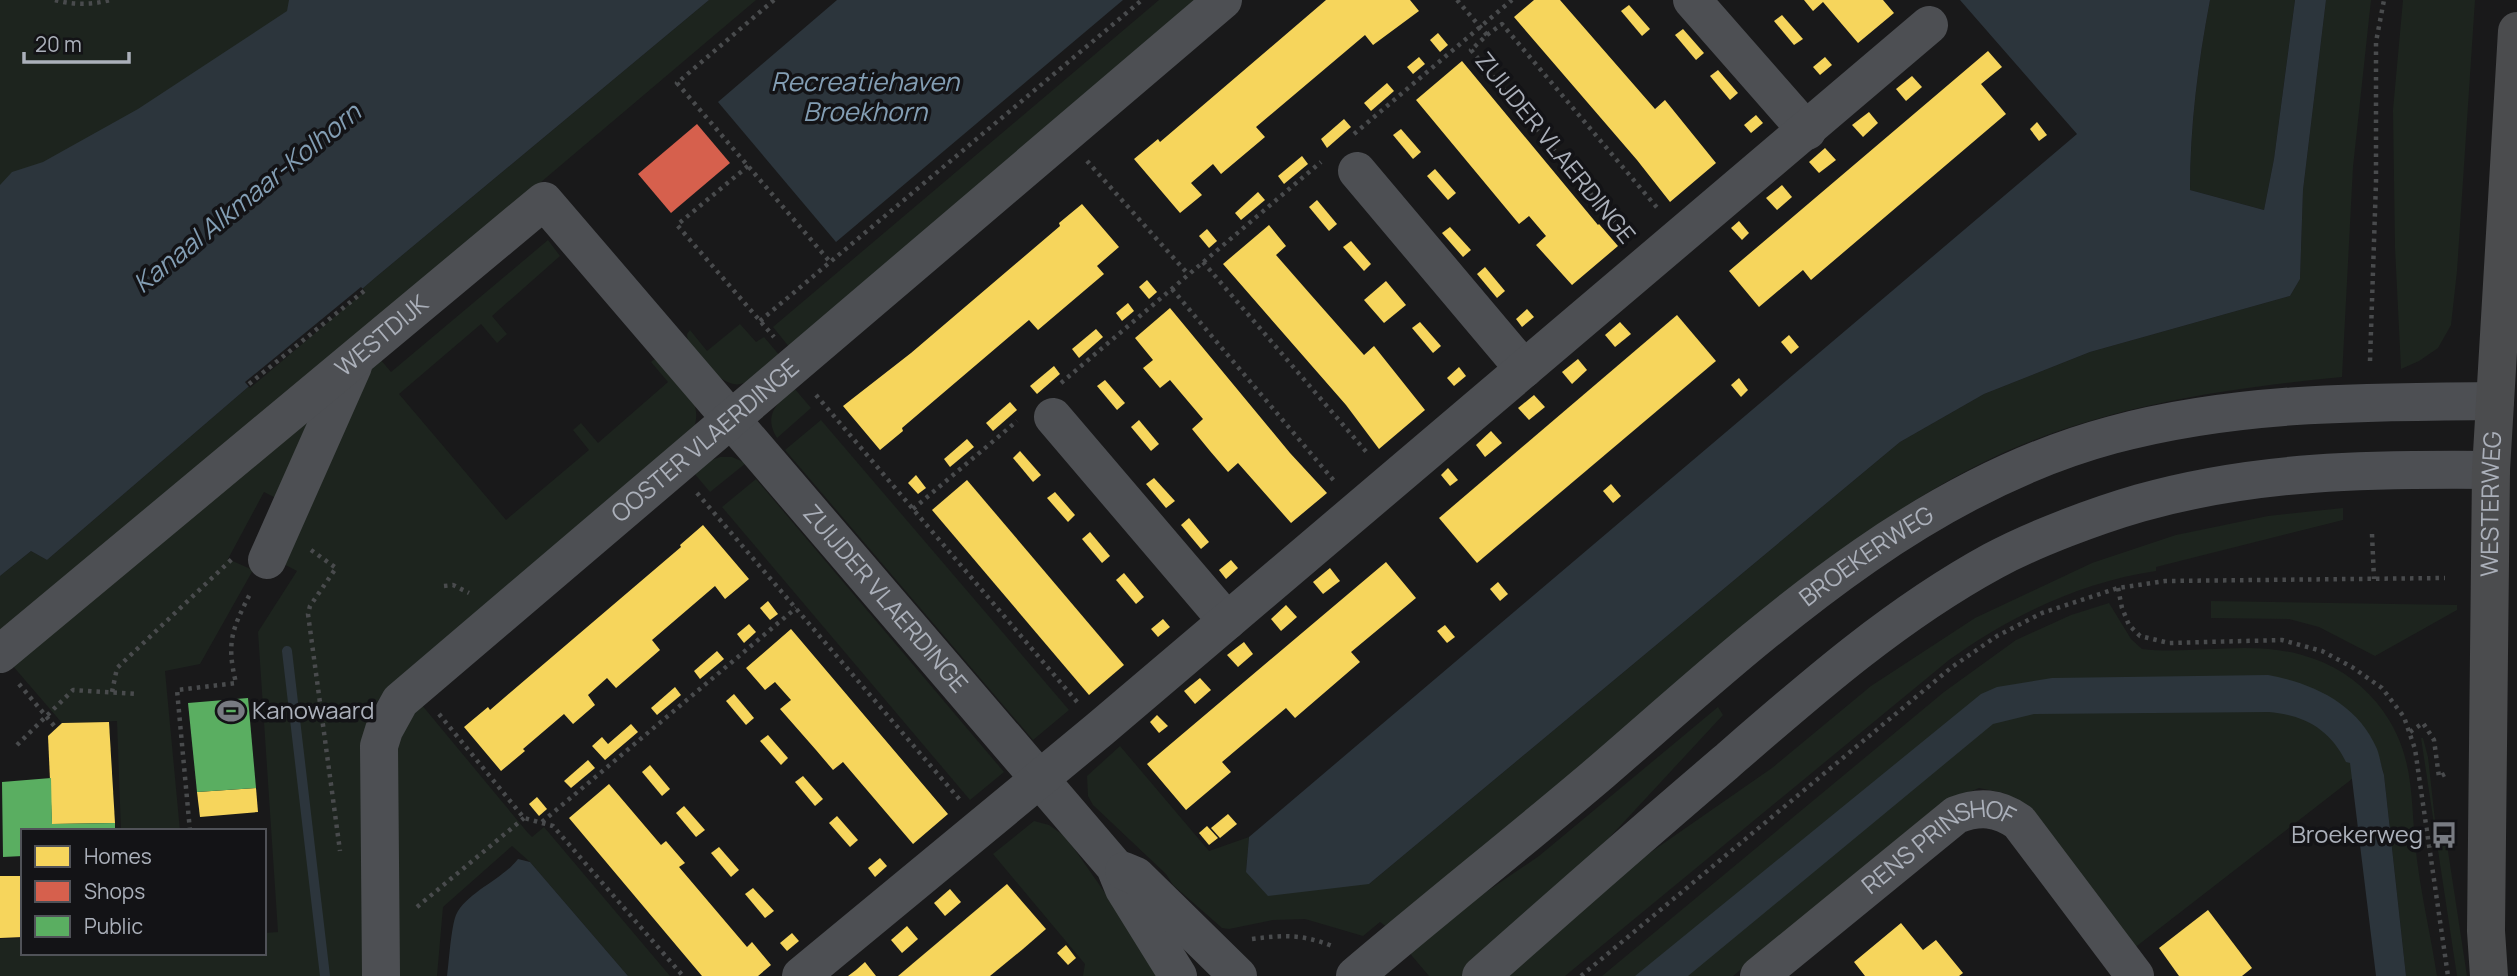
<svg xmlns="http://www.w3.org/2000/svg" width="2517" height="976" font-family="Manrope,sans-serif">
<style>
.green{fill:#1d241e}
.water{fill:#2c353c}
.pier{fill:#19191a}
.homes{fill:#f6d55c}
.shops{fill:#d6604d}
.public{fill:#5aae61}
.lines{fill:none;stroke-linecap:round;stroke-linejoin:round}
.stream{stroke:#2c353c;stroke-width:10}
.path{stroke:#494b4d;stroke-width:4.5;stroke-dasharray:3.5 5;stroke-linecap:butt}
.minor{stroke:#4d4f53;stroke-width:38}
.major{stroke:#4b4c4e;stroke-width:38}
.labels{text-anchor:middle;stroke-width:7;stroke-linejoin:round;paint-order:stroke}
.street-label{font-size:24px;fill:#abb0ba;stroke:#131316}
.poi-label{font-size:24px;fill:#abb0ba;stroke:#131316;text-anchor:start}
.water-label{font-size:26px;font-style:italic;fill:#839eb4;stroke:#131316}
</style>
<rect width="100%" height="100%" fill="#19191a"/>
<!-- green -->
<g class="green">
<polygon points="0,0 324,0 0,220"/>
<polygon points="709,0 756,0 0,640 0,576 31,551 47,560 376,277"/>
<polygon points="1159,0 1200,0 790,348 773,327"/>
<path d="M2210,0H2295L2274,159L2264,210L2190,190C2190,126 2198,63 2210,0Z"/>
<path d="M2326,0H2371L2353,167L2342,377C2228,388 2112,405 2007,451C1947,478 1892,514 1838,552L1392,931L1380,922L1363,936L1305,919L1273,920L1229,929L1222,928L1173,885L1166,874L1093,805L1088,796L1087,776L1120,746L1209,851L1249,837L1246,872L1369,884L1900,442L1984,394L2090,352L2290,296L2300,279L2303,190Z"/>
<polygon points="2403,0 2475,0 2457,271 2451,325 2438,348 2419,361 2401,369 2395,248 2393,110"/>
<path d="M548,240L560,256L492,316L507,334L497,343L481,324L399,394L506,520L589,450L573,430L581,423L598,443L668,382L651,362L659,355C677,377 706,400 693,430L408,670C382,695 370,703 363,739L364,976H0V939L23,938V953H264V933L278,932L258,632L297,571L274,559L357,383L380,359L391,372Z"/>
<path d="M740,324L756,342L764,337L781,357C769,365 756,378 744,383C723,392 700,356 688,343L687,334L690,330L707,351Z"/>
<path d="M794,388L811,408L777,438C763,415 777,403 794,388Z"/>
<polygon points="321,393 286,503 264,492 228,559 253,570 200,664 165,671 180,831 121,831 117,721 62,723 6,658"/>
<polygon points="821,420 1069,710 1033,740 785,450"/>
<polygon points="720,457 732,457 746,463 710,492 694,473 709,461"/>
<polygon points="756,479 1004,772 970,800 722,507"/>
<path d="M2343,508V520L2156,567V571C2081,582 2010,616 1949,660L1565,976H1503L1641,859L1772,768L1871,686L1975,618L2092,563L2176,535L2268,516Z"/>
<polygon points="2211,601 2457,605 2457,610 2375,656 2319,627 2289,619 2211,618"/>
<path d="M2109,603L2131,639L2142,649C2194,655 2249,640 2302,655C2332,663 2357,679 2377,703C2418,754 2409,799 2417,860C2422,899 2431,937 2437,976H2406L2384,775L2379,758L2133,949L2004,793L1979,788L1940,804L1733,976H1602L1944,692L2016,640L2071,615Z"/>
<polygon points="421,704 528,833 532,837 544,827 670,976 628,976 530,862 512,846 443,907 437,976 395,976 398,734"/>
<polygon points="1718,707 1723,715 1584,865 1468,976 1429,976 1407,950 1448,918 1539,856"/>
<polygon points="2421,738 2423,738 2428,757 2437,838 2446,838 2467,976 2457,976"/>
<polygon points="1034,821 1049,825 1066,837 1163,976 1083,976 1085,964 993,854"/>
</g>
<!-- water -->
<g class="water">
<polygon points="289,0 709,0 376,277 47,560 31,551 0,576 0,185 12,172 43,162 138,109 287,11"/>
<polygon points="837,0 1123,0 836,242 718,102"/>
<path d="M1960,0H2210C2198,63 2190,126 2190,190L2264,210L2274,159L2295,0H2326L2303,190L2300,279L2290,296L2090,352L1984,394L1900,442L1369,884L1268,896L1246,872L1249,837L2077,134Z"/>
<path d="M2268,675C2313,683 2358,704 2377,749C2380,757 2381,766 2384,775L2406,976H2376L2350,763L2346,762C2330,729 2304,715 2269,712L2034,714L1993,724L1688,976H1635L1981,694L1997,687L2052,678Z"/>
<path d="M518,859L530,862L628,976H447C449,962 451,927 456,915C467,892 502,880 518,859Z"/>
</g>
<!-- pier -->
<polygon class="pier" points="361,287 365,291 250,388 245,382"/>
<!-- homes -->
<g class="homes">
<polygon points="1326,0 1410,0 1419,11 1373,45 1365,35 1256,127 1265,137 1221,174 1213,164 1191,183 1202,195 1180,213 1134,159 1158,139 1160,142"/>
<polygon points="1534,0 1560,0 1655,109 1665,100 1716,163 1670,202 1637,160 1514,17"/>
<polygon points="1804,0 1883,0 1894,13 1858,43 1823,2 1813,11"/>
<polygon points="1629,5 1650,29 1642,36 1621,11"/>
<polygon points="1782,15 1803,39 1794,45 1774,21"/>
<polygon points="1683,29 1704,53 1696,60 1675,35"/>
<polygon points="1438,33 1448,45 1440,52 1430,40"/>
<polygon points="1988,51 2002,67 1981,84 2006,114 1811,280 1803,270 1759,307 1729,271"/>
<polygon points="1419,57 1425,64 1413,74 1407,67"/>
<polygon points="1825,57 1832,65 1820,75 1813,67"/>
<polygon points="1462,61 1598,225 1599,224 1618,246 1572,285 1536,245 1546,236 1529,216 1519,224 1416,100"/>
<polygon points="1718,70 1738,93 1730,100 1710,76"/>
<polygon points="1912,76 1922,87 1906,101 1896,89"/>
<polygon points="1387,83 1394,91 1371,111 1364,103"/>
<polygon points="1869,112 1878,123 1863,137 1852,125"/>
<polygon points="1756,115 1763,123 1751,133 1744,125"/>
<polygon points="1344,119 1351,127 1327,148 1321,139"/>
<polygon points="2037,122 2047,135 2039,141 2030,129"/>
<polygon points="1401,129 1421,152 1413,159 1393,135"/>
<polygon points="1825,148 1836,160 1819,173 1809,162"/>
<polygon points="1302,156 1308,164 1284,184 1278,176"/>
<polygon points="1435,169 1456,193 1448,200 1427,176"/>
<polygon points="1782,185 1792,197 1777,210 1766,198"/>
<polygon points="1258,192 1265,200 1241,220 1235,213"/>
<polygon points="1317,200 1337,224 1329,231 1309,207"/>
<polygon points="1082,204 1119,247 1097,266 1104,274 1038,330 1029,320 902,428 903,431 880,450 843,406 911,353 1060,226 1059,223"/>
<polygon points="1739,221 1749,233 1742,240 1731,228"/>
<polygon points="1269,225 1286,246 1276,255 1311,295 1364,355 1374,346 1425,410 1379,449 1346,405 1223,264"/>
<polygon points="1450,227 1471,250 1463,257 1442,233"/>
<polygon points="1207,229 1217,241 1209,248 1199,236"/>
<polygon points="1351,241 1371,264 1364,271 1343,247"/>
<polygon points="1485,267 1505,291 1497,298 1477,274"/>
<polygon points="1147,280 1157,292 1149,299 1139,287"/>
<polygon points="1386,281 1406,305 1384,323 1364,300"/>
<polygon points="1128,303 1134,311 1122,321 1116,313"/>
<polygon points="1170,308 1290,453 1327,493 1291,523 1238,463 1228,472 1210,451 1192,429 1203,419 1170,380 1160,388 1143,368 1153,360 1135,338"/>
<polygon points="1527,309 1534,317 1522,327 1516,319"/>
<polygon points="1677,315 1716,361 1477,563 1439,518"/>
<polygon points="1420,322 1441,346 1433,353 1412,328"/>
<polygon points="1620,322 1631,334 1615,347 1605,335"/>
<polygon points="1096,329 1103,337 1079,358 1072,349"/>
<polygon points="1789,335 1799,347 1791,354 1781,342"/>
<polygon points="1578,359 1587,370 1572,384 1562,372"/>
<polygon points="1054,366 1060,374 1037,394 1030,386"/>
<polygon points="1459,367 1466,376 1454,386 1447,378"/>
<polygon points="1739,378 1748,390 1741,397 1731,385"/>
<polygon points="1105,380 1125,403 1117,410 1097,386"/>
<polygon points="1534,395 1545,407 1529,420 1518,408"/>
<polygon points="1010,402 1017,410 993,431 986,423"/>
<polygon points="1139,420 1159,444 1151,451 1131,427"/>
<polygon points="1491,431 1502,443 1485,457 1476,445"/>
<polygon points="967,439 974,447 950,467 944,459"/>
<polygon points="1020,451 1041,475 1033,482 1013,458"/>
<polygon points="1448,468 1458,480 1450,486 1441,475"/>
<polygon points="916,475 926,488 918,494 908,483"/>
<polygon points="1154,478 1175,501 1166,508 1146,484"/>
<polygon points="967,480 1124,665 1089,695 932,510"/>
<polygon points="1611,484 1621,496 1613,503 1603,491"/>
<polygon points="1055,492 1075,515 1068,522 1047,498"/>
<polygon points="1189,518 1209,542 1201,549 1181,525"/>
<polygon points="703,525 749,579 725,599 715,586 652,640 660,650 616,688 607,678 588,695 595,705 573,724 564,714 523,749 525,751 501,771 464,727 488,707 490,710 532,674 681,547 680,545"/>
<polygon points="1090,532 1110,556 1102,563 1082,539"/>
<polygon points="1231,560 1238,568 1226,579 1219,570"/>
<polygon points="1386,562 1416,598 1351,652 1360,662 1295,718 1286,708 1222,762 1231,772 1186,810 1147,764"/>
<polygon points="1330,568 1340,581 1323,594 1313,582"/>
<polygon points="1124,573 1144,597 1136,604 1116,580"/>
<polygon points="1498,582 1508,594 1500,601 1490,589"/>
<polygon points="768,601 778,614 770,620 760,608"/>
<polygon points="1286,605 1297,617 1281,631 1271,619"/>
<polygon points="1163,619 1170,627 1158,637 1151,629"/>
<polygon points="749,624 756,632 744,643 737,634"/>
<polygon points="1445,625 1455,637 1447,643 1437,631"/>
<polygon points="791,629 948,814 913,844 843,762 833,770 816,750 780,709 791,700 775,682 765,690 746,668"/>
<polygon points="1244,642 1253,654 1238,667 1227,655"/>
<polygon points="717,651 724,659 700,679 694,671"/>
<polygon points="1200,678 1211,690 1195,704 1184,691"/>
<polygon points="675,687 681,695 657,715 651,708"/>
<polygon points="734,694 754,718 746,725 726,701"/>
<polygon points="1157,715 1168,726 1159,733 1150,722"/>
<polygon points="109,722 115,823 52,824 48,736 62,723"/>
<polygon points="631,724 638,732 605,760 592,746 602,737 608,744"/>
<polygon points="768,735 788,758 781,765 760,741"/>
<polygon points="588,760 595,768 571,788 564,781"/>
<polygon points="650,765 670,789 662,796 642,772"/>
<polygon points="803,776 823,799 815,806 795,782"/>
<polygon points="609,784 661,845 666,841 685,863 679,867 747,947 752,942 771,965 758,976 702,976 569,818"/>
<polygon points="256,788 258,812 200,817 197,792"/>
<polygon points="537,797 547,809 539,816 529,804"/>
<polygon points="684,806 705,830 696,837 676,813"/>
<polygon points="1228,814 1237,824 1220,838 1211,828"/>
<polygon points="837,816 858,840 850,847 829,823"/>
<polygon points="1207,826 1218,838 1209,845 1199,833"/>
<polygon points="719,847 739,870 731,877 711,853"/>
<polygon points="880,858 887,866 875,877 868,868"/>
<polygon points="0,876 23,876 23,937 0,938"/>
<polygon points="1007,884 1046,929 1023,949 990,976 898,976"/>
<polygon points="753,888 774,911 765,918 745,894"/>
<polygon points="950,889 961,902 945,916 934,903"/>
<polygon points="2208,910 2252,968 2242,976 2179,976 2159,948"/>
<polygon points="1901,923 1923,950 1936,940 1963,973 1959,976 1865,976 1854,962"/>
<polygon points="907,926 918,939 902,953 891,940"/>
<polygon points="792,933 799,941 787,951 780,943"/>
<polygon points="1066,945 1076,958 1068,965 1057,953"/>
<polygon points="865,962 876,976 848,976 856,970"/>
</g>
<!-- shops -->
<polygon class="shops" points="697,124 730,163 671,213 638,174"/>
<!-- public -->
<g class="public">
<polygon points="248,698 256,788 197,792 188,703"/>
<polygon points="51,778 52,824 115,823 115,831 23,831 23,856 3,857 2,782"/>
</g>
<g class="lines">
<!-- stream -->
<polyline class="stream" points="287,651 325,976"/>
<!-- path -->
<g class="path">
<path d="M55,0C73,5 92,5 110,0"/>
<polyline points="774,0 677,83 831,263"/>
<polyline points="1457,0 1487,35 1471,50 1626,236"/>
<polyline points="1487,35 1502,24 1659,210"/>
<polyline points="1354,134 1512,0"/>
<polyline points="1087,161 1188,274"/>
<polyline points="748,166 677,225 774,337"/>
<polyline points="1203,262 1369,455"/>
<polyline points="1172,289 1335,482"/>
<polyline points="760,321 1142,0"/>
<polyline points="2370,361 2376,182 2376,42 2384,0"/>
<polyline points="1061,383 1321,162"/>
<polyline points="249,384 364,291"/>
<polyline points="816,395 1078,703"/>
<polyline points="697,493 960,800"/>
<polyline points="913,509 1017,421"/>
<polyline points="2372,534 2374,579"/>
<polyline points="311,550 336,568 310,606 308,614 340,851"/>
<polyline points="444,586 453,585 469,593"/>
<polyline points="2118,588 2122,608 2129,625 2140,636 2169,643 2282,640 2322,651 2352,667 2382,688 2404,717 2415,749 2448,976"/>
<polyline points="19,684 56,728"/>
<polyline points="112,692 117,668 232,559"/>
<polyline points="439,714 524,818 553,826 683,976"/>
<polyline points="2410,732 2423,723 2434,740 2439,777 2445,774"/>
<polyline points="17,745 73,690 137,694"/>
<polyline points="542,822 796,608"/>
<path d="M190,831L177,690L236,683C226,642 232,629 251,592"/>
<polyline points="417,907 524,818"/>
<path d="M1252,939C1284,935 1302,934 1332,946"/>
<polyline points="1581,976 1952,667 1997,636 2042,613 2118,588 2165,581 2445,578"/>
</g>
<!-- minor -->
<g class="minor">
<polyline points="1692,0 1807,131"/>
<polyline points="1357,171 1524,369"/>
<polyline points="1053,417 1227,621"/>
<polyline points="267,560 353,366"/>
<path id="s1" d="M0,654L544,201L1115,867L1124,889L1178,976"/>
<polyline points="1124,871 1136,876 1238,976"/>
<path id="s2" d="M381,976L379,746L384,730L400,701L1223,0"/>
<polyline points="801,976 1100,729 1929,25"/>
<path id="s3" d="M1355,976C1436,907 1520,841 1601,772C1754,640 1911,489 2112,435C2237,401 2366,402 2495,401"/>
<path d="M1481,976C1562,904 1643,833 1725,763C1809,690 1894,615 1993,561C2034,539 2095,516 2140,503C2257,470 2370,469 2491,470"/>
<path id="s4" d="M1759,976L1956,815C1979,806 1998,807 2019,822L2135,976"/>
</g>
<!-- major -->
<path class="major" id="s5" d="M2489,976L2486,931L2491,470L2517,31"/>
</g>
<!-- icons -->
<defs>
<symbol id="stadium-bare" viewBox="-9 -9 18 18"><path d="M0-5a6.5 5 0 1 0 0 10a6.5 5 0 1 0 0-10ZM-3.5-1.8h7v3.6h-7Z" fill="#787b82" stroke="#131316" stroke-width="2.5" paint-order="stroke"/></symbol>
<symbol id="bus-bare" viewBox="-9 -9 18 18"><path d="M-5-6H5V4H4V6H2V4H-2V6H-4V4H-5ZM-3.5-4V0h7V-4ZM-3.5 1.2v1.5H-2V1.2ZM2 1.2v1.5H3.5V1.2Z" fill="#787b82" stroke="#131316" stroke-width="2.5" paint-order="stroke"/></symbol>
</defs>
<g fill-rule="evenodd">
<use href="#stadium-bare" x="212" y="692" width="38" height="38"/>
<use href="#bus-bare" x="2425" y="816" width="38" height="38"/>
</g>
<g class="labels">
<!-- street labels -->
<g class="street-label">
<text transform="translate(1555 148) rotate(51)" y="8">ZUIJDER VLAERDINGE</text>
<text dy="8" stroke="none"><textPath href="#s1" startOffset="497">WESTDIJK</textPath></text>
<text dy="8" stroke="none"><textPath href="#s2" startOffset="681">OOSTER VLAERDINGE</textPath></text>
<text dy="8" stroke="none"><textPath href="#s5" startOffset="472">WESTERWEG</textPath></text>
<text dy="8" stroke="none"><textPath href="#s3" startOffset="662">BROEKERWEG</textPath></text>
<text dy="8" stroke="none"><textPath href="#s1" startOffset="1232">ZUIJDER VLAERDINGE</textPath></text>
<text dy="8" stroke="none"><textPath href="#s4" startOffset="226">RENS PRINSHOF</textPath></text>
</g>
<!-- poi labels -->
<g class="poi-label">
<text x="252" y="719">Kanowaard</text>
<text x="2423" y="843" text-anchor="end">Broekerweg</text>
</g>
<!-- water labels -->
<g class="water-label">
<text x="865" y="91">Recreatiehaven<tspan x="865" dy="30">Broekhorn</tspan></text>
<text transform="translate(247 198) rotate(-39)" y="9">Kanaal Alkmaar-Kolhorn</text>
</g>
</g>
<!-- legend -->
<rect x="21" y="829" width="245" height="126" fill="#131316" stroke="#505258" stroke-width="2"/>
<rect x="35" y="846" width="35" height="21" fill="#f6d55c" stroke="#505258" stroke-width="2"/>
<text x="84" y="864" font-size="21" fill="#abb0ba">Homes</text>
<rect x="35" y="881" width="35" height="21" fill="#d6604d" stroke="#505258" stroke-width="2"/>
<text x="84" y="899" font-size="21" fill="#abb0ba">Shops</text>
<rect x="35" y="916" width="35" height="21" fill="#5aae61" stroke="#505258" stroke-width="2"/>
<text x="84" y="934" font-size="21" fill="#abb0ba">Public</text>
<!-- scale -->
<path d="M24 52v10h105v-10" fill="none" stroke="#abb0ba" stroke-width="3.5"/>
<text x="35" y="52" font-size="21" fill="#abb0ba" stroke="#131316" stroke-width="5" paint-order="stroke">20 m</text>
</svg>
